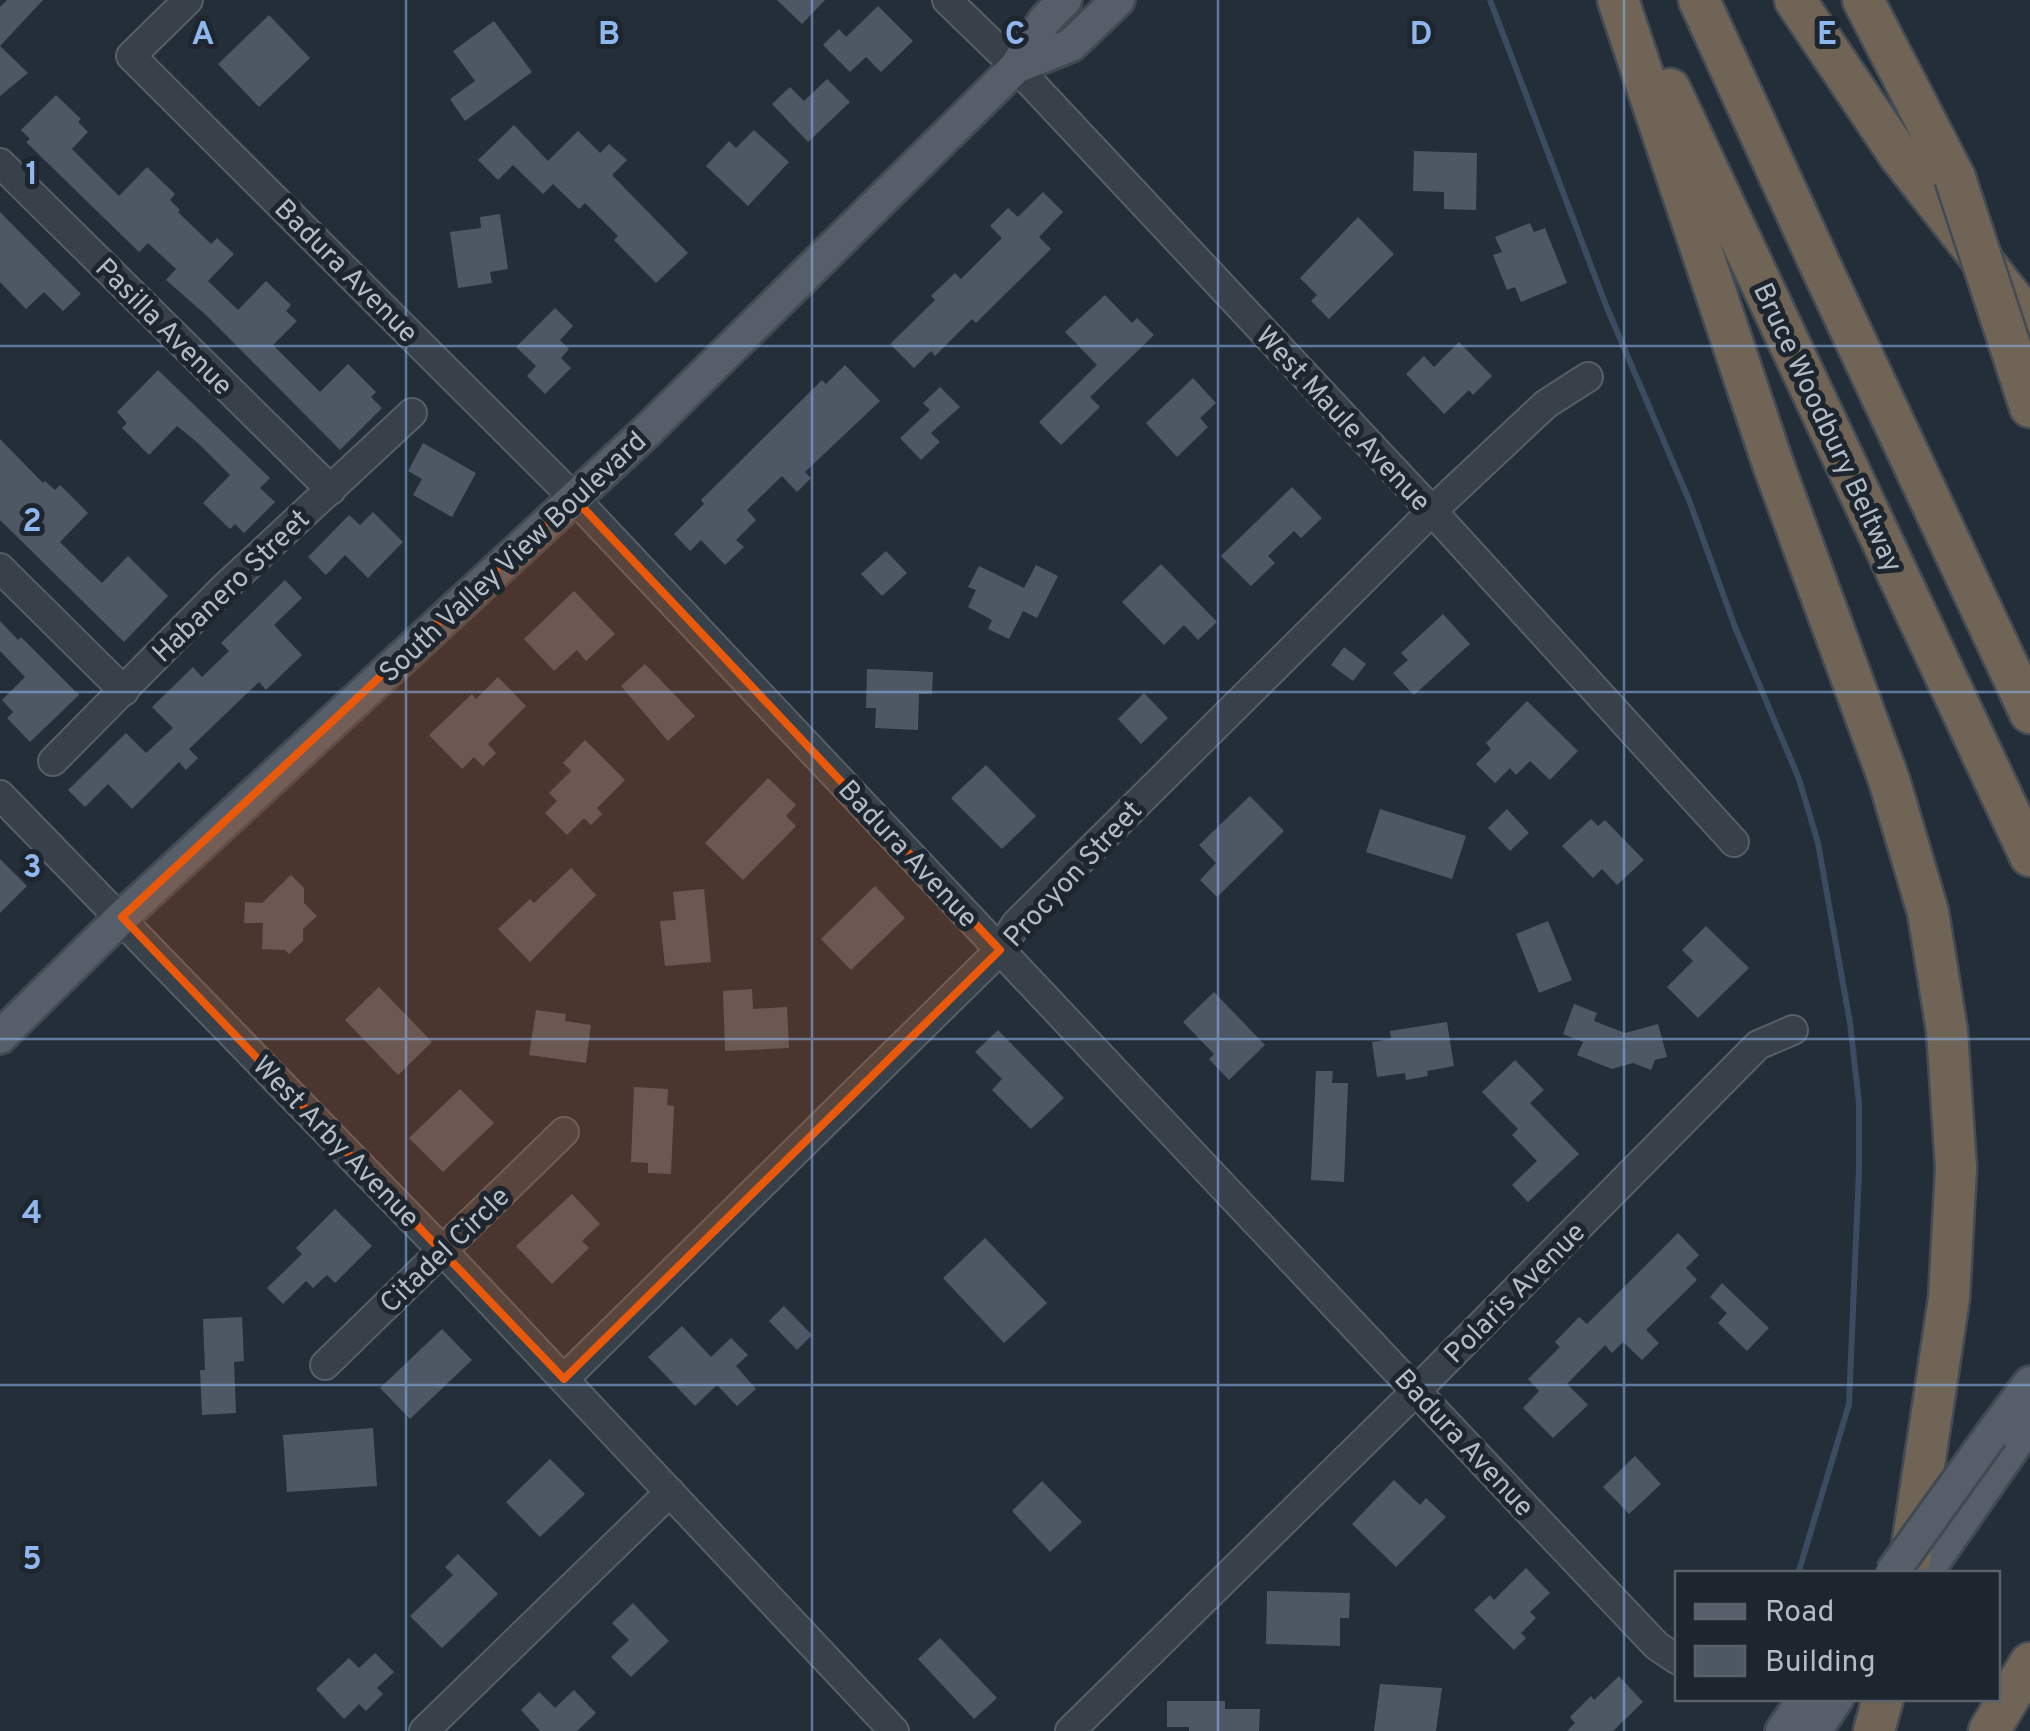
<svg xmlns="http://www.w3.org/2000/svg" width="2030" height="1731" font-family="Overpass,sans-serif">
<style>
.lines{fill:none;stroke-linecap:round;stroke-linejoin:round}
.stream{stroke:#3b4c60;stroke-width:6}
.building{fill:#4d5864}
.minor-casing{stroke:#565e67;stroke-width:32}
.major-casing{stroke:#414952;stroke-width:38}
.highway-casing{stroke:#434b54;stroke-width:45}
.minor{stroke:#384049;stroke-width:28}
.major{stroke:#565f69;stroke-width:32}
.highway{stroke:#6f6456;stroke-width:40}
.major-bridge-casing{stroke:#414952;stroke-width:38;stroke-linecap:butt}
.highway-bridge-casing{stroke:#434b54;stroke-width:45;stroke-linecap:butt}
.major-bridge{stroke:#565f69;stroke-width:32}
.highway-bridge{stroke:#6f6456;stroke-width:40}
.marked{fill:#e8590c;fill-opacity:0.2;stroke:#e8590c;stroke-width:8;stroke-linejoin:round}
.grid{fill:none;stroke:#8fb7ee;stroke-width:2.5;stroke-opacity:0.55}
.labels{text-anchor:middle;stroke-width:10;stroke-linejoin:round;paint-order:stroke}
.street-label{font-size:28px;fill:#b3bbc5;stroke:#1d252e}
.grid-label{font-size:32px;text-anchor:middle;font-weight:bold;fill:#8fb7ee;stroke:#1d252e;stroke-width:10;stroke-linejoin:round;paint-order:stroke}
</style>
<rect width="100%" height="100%" fill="#242e39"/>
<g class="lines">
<!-- stream -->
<polyline class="stream" points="1490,0 1607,308 1689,500 1735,627 1799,779 1818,843 1850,1023 1859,1103 1859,1169 1849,1404 1798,1574"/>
</g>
<!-- building -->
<g class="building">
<polygon points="7,0 43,0 0,46 28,73 0,96 0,7"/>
<polygon points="777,0 825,0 802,24"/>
<polygon points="878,6 913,41 881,72 866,57 850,72 823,45 839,29 846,37"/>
<polygon points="269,15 310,58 259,107 218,64"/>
<polygon points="494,21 532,72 465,121 450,99 475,81 453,51"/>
<polygon points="827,79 850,102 808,142 772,104 790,87 804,101"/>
<polygon points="56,95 81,119 78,122 88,132 72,149 119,196 147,167 175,194 170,200 180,210 178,212 211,244 217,238 234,254 208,281 238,310 266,281 291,305 286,311 297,321 273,345 320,392 348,364 376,392 371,397 382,408 340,450 207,316 166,280 176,269 148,243 139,252 26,142 30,139 21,130"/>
<polygon points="514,125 548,161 578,131 600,153 609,144 627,160 612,175 688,253 656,283 614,240 618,236 585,203 579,209 553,184 543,194 513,165 498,180 478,160"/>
<polygon points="754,130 789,162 748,206 706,166 729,141 736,148"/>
<polygon points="1414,151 1477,153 1476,210 1444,209 1444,192 1413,191"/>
<polygon points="1043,192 1063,212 1039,237 1051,249 976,323 972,319 935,356 931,351 914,368 890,344 935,300 931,296 955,273 961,279 1002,238 990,226 1008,208 1018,217"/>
<polygon points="0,212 81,294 63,311 44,292 26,309 0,282"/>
<polygon points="500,214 508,269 490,272 492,283 458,288 450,232 481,228 480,217"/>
<polygon points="1358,217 1394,254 1329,319 1311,301 1317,295 1300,278"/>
<polygon points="1530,223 1534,232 1545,228 1567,283 1521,302 1515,287 1507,290 1493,255 1502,252 1495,237"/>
<polygon points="1105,295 1132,323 1137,318 1154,335 1090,397 1100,407 1061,445 1039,422 1097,365 1065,332"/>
<polygon points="555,308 573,326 560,340 569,349 561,358 571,368 545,394 527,376 536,366 516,347"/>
<polygon points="1459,342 1492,376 1473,395 1469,390 1444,414 1406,374 1424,356 1434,367"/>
<polygon points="845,365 880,401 805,472 811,478 797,492 782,476 747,510 756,520 736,540 744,547 725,565 701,540 690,551 674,534 704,504 701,500 822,380 826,384"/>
<polygon points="158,370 270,478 260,488 275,502 244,533 235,524 230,529 203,503 230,475 199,444 177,426 149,455 122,428 127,423 117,412"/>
<polygon points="1193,378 1216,403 1200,418 1208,427 1177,457 1146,423"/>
<polygon points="940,387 960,407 931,433 940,442 921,460 900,438 930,410 923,403"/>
<polygon points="0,439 43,483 45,481 55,490 60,485 88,513 60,542 84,566 102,583 128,556 168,596 124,642 0,520"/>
<polygon points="423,443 476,473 452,517 413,495 422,479 408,471"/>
<polygon points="1292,487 1322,518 1301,538 1294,531 1268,556 1275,563 1251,586 1221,556"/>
<polygon points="373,512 403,542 368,578 345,555 326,575 308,557 349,515 360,525"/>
<polygon points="886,551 907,573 882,596 861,574"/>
<polygon points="1161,564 1217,622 1198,640 1184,625 1164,645 1122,602"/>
<polygon points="1036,565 1058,576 1037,618 1023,611 1009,639 988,629 992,620 968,607 976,590 968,587 979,566 1024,588"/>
<polygon points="285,580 302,598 274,625 302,655 266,690 259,682 189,749 198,758 186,770 179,762 132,809 108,784 85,807 68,790 126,733 146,753 173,728 152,707 193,667 202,677 229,651 221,643"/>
<polygon points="574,591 615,634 586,661 577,650 554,671 524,639"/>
<polygon points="1443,614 1470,644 1414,695 1393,673 1408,660 1401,653"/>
<polygon points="0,621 18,640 21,637 79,695 30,742 7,718 13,712 2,700 25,677 0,651"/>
<polygon points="1344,647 1366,664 1353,681 1331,665"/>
<polygon points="645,664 695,716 668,741 621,686"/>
<polygon points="867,669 933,672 932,694 919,694 918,730 875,728 876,708 866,708"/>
<polygon points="498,677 526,706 488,744 496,753 483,766 474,757 462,769 429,735 472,694 476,699"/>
<polygon points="1144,693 1168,718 1141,744 1118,719"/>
<polygon points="1527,701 1578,751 1550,780 1530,761 1516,775 1510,768 1495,783 1476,764 1491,749 1486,743"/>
<polygon points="585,740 625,780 597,808 602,814 591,825 584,818 567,835 545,813 557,801 549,793 571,771 563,763"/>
<polygon points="986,765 1036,816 1002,849 951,798"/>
<polygon points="768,778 796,805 786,816 796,826 743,880 705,843"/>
<polygon points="1250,796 1284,831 1217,897 1200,880 1216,863 1199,845"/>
<polygon points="1380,809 1466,836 1452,879 1366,852"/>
<polygon points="1507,809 1529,833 1510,851 1488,828"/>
<polygon points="1591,819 1598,826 1605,820 1644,860 1617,885 1602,869 1593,878 1562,846"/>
<polygon points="0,859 27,886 0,913"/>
<polygon points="571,868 596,895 530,962 498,929 530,899 534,903"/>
<polygon points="291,875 304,888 304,903 317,916 303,929 303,941 289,954 285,950 262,949 263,923 244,923 245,902 262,903"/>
<polygon points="875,886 905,918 851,970 821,939"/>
<polygon points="704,889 711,962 665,966 660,921 676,920 673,892"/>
<polygon points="1548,921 1572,980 1539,993 1516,934"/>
<polygon points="1706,926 1749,968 1698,1018 1667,987 1693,961 1682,950"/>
<polygon points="379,987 432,1042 398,1075 345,1020"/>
<polygon points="752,989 753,1009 787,1007 789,1048 725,1051 723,991"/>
<polygon points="1214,992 1265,1045 1229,1080 1209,1059 1214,1054 1183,1022"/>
<polygon points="1574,1004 1597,1013 1594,1021 1625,1033 1658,1024 1667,1057 1655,1060 1651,1070 1633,1063 1612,1069 1577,1055 1583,1042 1563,1034"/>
<polygon points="536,1010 566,1014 565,1021 591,1025 586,1063 529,1055"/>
<polygon points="1447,1022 1454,1066 1427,1071 1428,1076 1406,1080 1405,1073 1377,1077 1372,1042 1391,1039 1390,1031"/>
<polygon points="998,1030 1064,1098 1031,1129 992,1090 1002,1079 975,1052"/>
<polygon points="1515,1060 1544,1090 1530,1103 1579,1154 1528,1202 1512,1185 1537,1161 1512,1135 1518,1129 1482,1092"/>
<polygon points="1316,1071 1333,1071 1332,1083 1348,1083 1344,1182 1311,1180"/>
<polygon points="634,1087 668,1089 667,1105 674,1106 671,1174 648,1173 648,1163 631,1162"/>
<polygon points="460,1089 494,1123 443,1172 409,1138"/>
<polygon points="572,1194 600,1224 582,1241 589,1248 552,1284 516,1246"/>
<polygon points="335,1209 372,1246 335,1283 327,1275 313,1288 306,1281 283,1304 267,1288 302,1254 296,1248"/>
<polygon points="1678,1233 1699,1255 1686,1268 1697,1280 1646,1330 1659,1343 1642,1360 1623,1342 1612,1353 1605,1345 1567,1384 1588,1405 1553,1438 1523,1408 1539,1391 1528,1379 1560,1347 1555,1342 1579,1317 1587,1324"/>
<polygon points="985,1238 1047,1303 1004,1343 943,1278"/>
<polygon points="1722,1283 1769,1328 1747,1351 1718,1323 1727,1313 1710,1297"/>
<polygon points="784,1306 812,1335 797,1350 769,1321"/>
<polygon points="242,1317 244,1361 234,1362 236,1413 202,1415 200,1370 205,1370 203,1319"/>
<polygon points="682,1326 711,1357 731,1338 748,1355 736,1366 756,1389 737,1406 717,1385 695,1406 648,1357"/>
<polygon points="442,1329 472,1360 410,1419 380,1388"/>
<polygon points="373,1428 377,1486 287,1492 283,1435"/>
<polygon points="1635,1456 1661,1484 1629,1514 1603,1487"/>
<polygon points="550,1459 585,1494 540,1537 506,1502"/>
<polygon points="1394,1480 1420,1505 1426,1498 1446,1517 1396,1567 1352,1524"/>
<polygon points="1042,1481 1082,1522 1050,1552 1012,1511"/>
<polygon points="458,1554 498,1594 442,1648 410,1616 453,1575 445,1567"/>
<polygon points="1526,1568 1550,1593 1530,1612 1536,1618 1521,1633 1526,1638 1514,1650 1474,1610 1490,1595 1494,1600"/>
<polygon points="1267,1591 1350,1593 1349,1618 1340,1618 1340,1646 1266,1644"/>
<polygon points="633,1603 669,1641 631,1677 611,1657 629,1640 612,1623"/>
<polygon points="940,1638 997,1698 974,1719 918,1659"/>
<polygon points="375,1653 394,1672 377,1688 383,1694 366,1711 359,1704 344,1719 316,1689 349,1658 359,1668"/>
<polygon points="1619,1676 1643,1702 1613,1731 1567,1731 1575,1723 1570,1717 1591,1696 1594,1700"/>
<polygon points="1380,1684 1442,1688 1436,1731 1374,1731"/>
<polygon points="574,1690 596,1713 577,1731 540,1731 521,1710 539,1692 555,1708"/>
<polygon points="1167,1701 1225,1701 1225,1709 1260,1709 1259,1731 1189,1731 1189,1727 1167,1727"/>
</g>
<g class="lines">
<defs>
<g id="minor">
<polyline points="188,0 131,56 573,497 1527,1509 1657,1646 1678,1660"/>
<polyline points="947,0 1016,67 1432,511 1734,842"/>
<polyline points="0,163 331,490"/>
<polyline points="0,568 124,691"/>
<polyline points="53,761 223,589 412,413"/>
<polyline points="0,795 442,1250 894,1731"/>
<polyline points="325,1365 564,1132"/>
<polyline points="564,1379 1000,950 1016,924 1432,511 1546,404 1588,377"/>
<polyline points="424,1731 670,1492"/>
<polyline points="1070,1731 1417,1390 1758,1045 1793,1030"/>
</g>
<g id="major">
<polyline points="1016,67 1071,45 1118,0"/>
<polyline points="0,1037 122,917 647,431 1016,67 1045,20 1065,0"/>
<polyline points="1991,1435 2030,1383"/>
<polyline points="1925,1574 2030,1423"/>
<polyline points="1782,1731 1805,1698"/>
<polyline points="1815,1731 1837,1698"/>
</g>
<g id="highway">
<polyline points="1618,0 1773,464 1889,780 1928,912 1947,1031 1956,1168 1949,1298 1910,1560"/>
<polyline points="1699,0 1822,269 2030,713"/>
<polyline points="1795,0 1899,155 2030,321"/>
<polyline points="1863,0 1955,178"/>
<polyline points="1670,89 2030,856"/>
<polyline points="2018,370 2030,407"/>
<polyline points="1874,1731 1883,1698"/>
<polyline points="1989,1731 2030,1663"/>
</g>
</defs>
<!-- minor casing -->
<use href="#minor" class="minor-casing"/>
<!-- major casing -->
<use href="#major" class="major-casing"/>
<!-- highway casing -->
<use href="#highway" class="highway-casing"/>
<!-- minor -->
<use href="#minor" class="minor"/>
<!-- major -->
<use href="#major" class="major"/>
<!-- highway -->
<use href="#highway" class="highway"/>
<defs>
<polyline id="major-bridge" points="1891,1574 1991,1435"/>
<polyline id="highway-bridge" points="1955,178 2018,370"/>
</defs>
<!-- major-bridge casing -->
<use href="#major-bridge" class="major-bridge-casing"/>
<!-- highway-bridge casing -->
<use href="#highway-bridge" class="highway-bridge-casing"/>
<!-- major-bridge -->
<use href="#major-bridge" class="major-bridge"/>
<!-- highway-bridge -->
<use href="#highway-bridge" class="highway-bridge"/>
</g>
<!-- marked area -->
<path class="marked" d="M573,497L1000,950L564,1379L122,917Z"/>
<!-- grid -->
<path class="grid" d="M406,0V1731M812,0V1731M1218,0V1731M1624,0V1731M0,346H2030M0,692H2030M0,1039H2030M0,1385H2030"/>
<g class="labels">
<!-- street labels -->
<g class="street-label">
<text transform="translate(347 270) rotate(45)" y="10">Badura Avenue</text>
<text transform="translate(165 326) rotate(45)" y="10">Pasilla Avenue</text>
<text transform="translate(1344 418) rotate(47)" y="10">West Maule Avenue</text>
<text transform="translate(1829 427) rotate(65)" y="10">Bruce Woodbury Beltway</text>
<text transform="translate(512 556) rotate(-43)" y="10">South Valley View Boulevard</text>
<text transform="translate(230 585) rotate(-44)" y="10">Habanero Street</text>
<text transform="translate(909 853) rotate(47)" y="10">Badura Avenue</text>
<text transform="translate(1072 873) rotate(-47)" y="10">Procyon Street</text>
<text transform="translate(337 1141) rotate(46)" y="10">West Arby Avenue</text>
<text transform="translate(444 1249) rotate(-44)" y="10">Citadel Circle</text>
<text transform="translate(1514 1292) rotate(-45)" y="10">Polaris Avenue</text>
<text transform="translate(1465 1442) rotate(47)" y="10">Badura Avenue</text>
</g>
</g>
<g class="grid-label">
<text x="203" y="44">A</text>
<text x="609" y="44">B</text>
<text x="1015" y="44">C</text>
<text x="1421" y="44">D</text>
<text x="1827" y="44">E</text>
<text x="32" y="184">1</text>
<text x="32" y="531">2</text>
<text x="32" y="877">3</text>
<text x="32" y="1223">4</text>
<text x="32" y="1569">5</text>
</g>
<!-- legend -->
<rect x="1675" y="1571" width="325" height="130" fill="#1d252e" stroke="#59616a" stroke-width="2.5"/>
<rect x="1695" y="1604" width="50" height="15" fill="#565f69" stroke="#59616a" stroke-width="2.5"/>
<text x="1765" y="1621" font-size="30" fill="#b3bbc5">Road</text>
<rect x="1695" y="1646" width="50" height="30" fill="#4d5864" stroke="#59616a" stroke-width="2.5"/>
<text x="1765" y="1671" font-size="30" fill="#b3bbc5">Building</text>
</svg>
